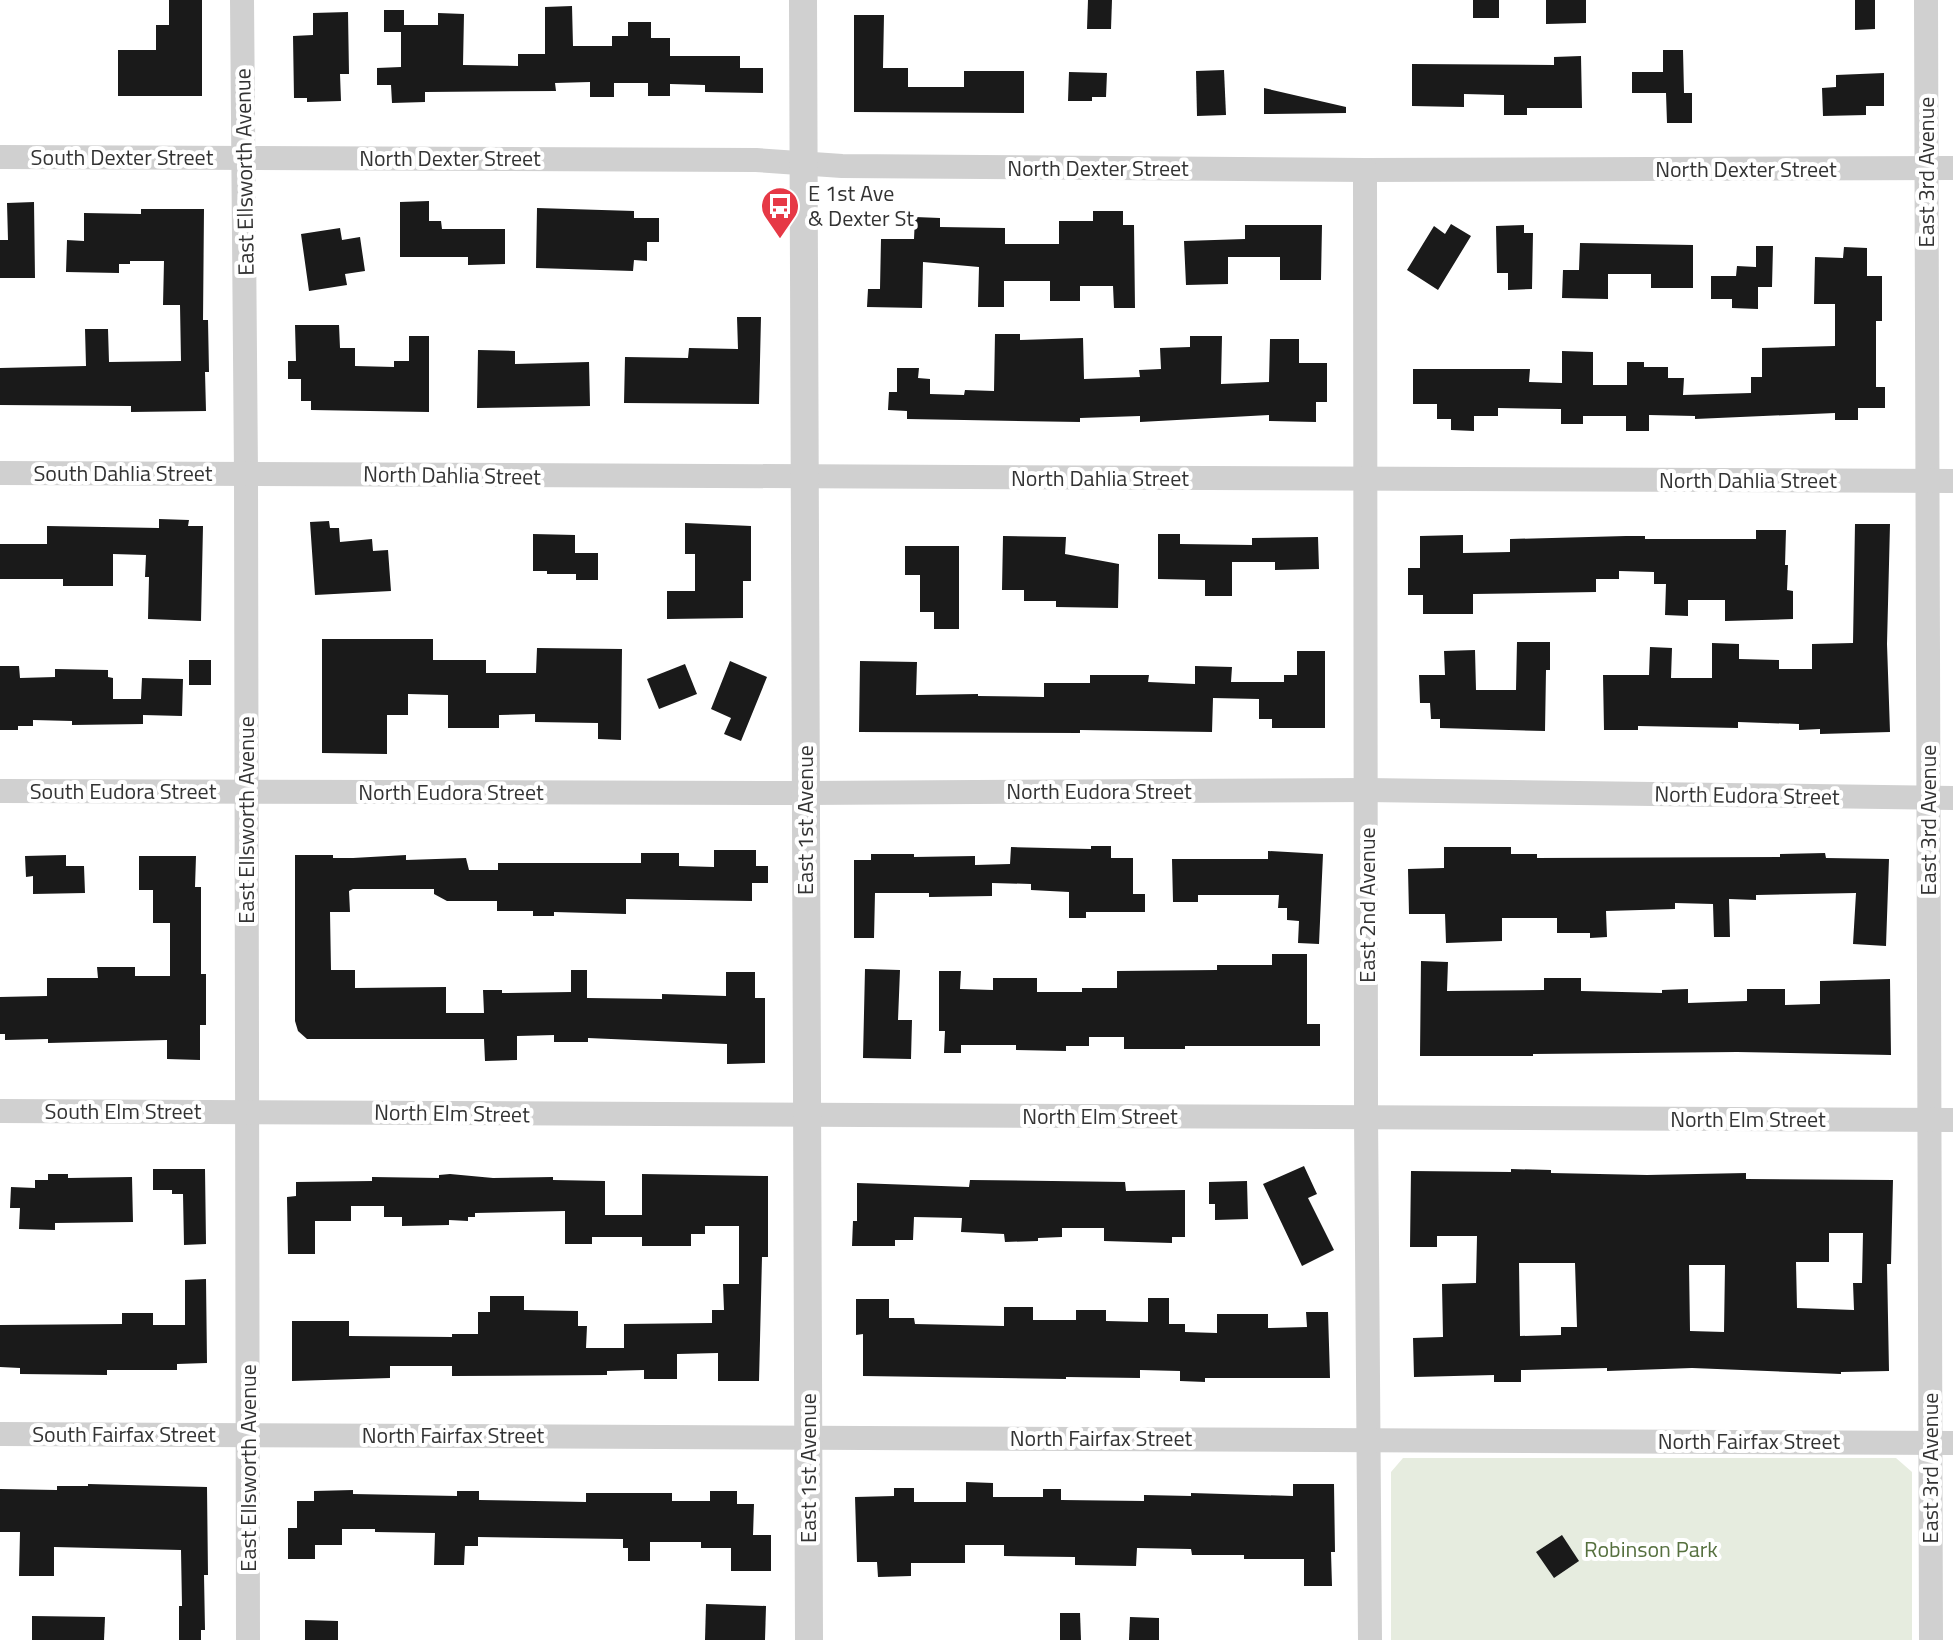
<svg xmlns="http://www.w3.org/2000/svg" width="1953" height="1640" font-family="'Titillium Web',sans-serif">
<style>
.green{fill:#e6ecdf}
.building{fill:#1a1a1a;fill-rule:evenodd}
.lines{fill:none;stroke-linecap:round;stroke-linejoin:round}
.minor{stroke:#d0d0d0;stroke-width:24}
.tertiary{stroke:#d0d0d0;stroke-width:28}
.labels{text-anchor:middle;stroke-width:8;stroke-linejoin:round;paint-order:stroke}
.street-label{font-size:22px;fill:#333;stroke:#fff}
.poi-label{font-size:22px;fill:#333;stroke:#fff;text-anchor:start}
.park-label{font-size:22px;fill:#56703f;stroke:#fff}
</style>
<rect width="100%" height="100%" fill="#fff"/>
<!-- green -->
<polygon class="green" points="1403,1458 1896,1458 1912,1472 1912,1640 1391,1640 1391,1472"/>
<!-- building -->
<g class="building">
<polygon points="169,0 202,0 202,96 118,96 118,50 156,50 156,25 169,25"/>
<polygon points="1088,0 1112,0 1111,29 1087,29"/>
<rect x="1473" y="0" width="26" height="18"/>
<polygon points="1546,0 1586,0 1586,23 1546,24"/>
<polygon points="1855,0 1875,0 1875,29 1855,30"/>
<polygon points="572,6 573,46 612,46 612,36 628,36 628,22 651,22 651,38 670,38 670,56 740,56 740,68 763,68 763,93 705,92 705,85 670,84 670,96 648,96 648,83 614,83 614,97 590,97 590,82 555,83 556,91 425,92 425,102 392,103 391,85 377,85 377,68 401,67 401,32 384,32 384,10 404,10 404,25 438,25 438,13 464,14 463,65 518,66 518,54 545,54 545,7"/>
<polygon points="348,12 349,74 340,74 341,101 307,102 307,98 294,98 293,36 313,35 313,13"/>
<polygon points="854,15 884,15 883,68 908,68 908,87 964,87 964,71 1024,71 1024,113 854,112"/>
<polygon points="1663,50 1683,50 1684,93 1692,93 1692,123 1667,123 1666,93 1632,93 1632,72 1663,72"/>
<polygon points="1581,56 1582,108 1527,108 1527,115 1504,115 1504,95 1464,94 1464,107 1412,106 1412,64 1554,65 1554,57"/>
<polygon points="1224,70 1226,115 1197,116 1196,71"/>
<polygon points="1069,72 1107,73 1106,97 1092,97 1092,101 1068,101"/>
<polygon points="1884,73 1884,106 1866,106 1866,115 1823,116 1822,88 1836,87 1836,75"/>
<polygon points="1264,88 1346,107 1346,113 1264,114"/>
<polygon points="429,201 429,221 441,221 442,229 505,229 505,264 468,265 468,257 400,257 400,202"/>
<polygon points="34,202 35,278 0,278 0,240 8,240 7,203"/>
<polygon points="537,208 634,211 634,218 659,218 659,242 647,242 647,261 634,260 633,271 536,268"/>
<polygon points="141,209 204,209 203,320 208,320 209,372 205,372 206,411 131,412 131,406 0,405 0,368 86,366 85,329 108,329 109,362 181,361 180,305 163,305 164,261 130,261 130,264 119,264 119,273 66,272 67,240 84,241 84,213 141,214"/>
<polygon points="1093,211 1123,211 1123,225 1134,225 1135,308 1114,308 1113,286 1080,286 1080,301 1050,301 1050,281 1004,281 1004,307 978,307 979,267 923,262 922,308 867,307 868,289 880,289 881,239 914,239 915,217 940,218 940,227 1005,228 1005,244 1059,244 1059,221 1093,221"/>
<polygon points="1451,224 1471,236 1438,290 1407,270 1434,226 1445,234"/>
<polygon points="1245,225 1322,225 1321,280 1280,280 1280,257 1228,257 1228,284 1186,285 1184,241 1245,239"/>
<polygon points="1524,225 1524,233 1533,233 1532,289 1508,290 1508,273 1497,273 1496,226"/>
<polygon points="340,228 342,240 360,237 365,271 345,274 347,285 309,291 301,234"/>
<polygon points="1580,243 1693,245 1693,288 1651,288 1651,274 1608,274 1608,299 1562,298 1563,270 1579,270"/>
<polygon points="1756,246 1773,246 1772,287 1758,287 1758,309 1732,308 1732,299 1711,299 1711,276 1736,276 1737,266 1756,267"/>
<polygon points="1844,247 1867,248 1867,276 1882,276 1882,321 1876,321 1876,387 1885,387 1885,408 1858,408 1858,420 1835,420 1835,413 1695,419 1695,416 1649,415 1649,431 1626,431 1626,416 1583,416 1583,424 1561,424 1561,409 1498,408 1498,416 1474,416 1474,431 1451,430 1451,419 1437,419 1437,404 1413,404 1413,369 1530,369 1529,382 1562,383 1562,351 1593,352 1593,385 1627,385 1627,362 1644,362 1644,367 1668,367 1668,378 1684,378 1683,395 1751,393 1751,377 1762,377 1762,348 1835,346 1835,304 1814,304 1815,257 1843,258"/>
<polygon points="737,317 761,317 759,404 624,403 625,357 688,358 689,348 738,349"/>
<polygon points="295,325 339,325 340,348 355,348 355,366 394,367 394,361 409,361 409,336 429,336 429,412 311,410 311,401 301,401 301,379 288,379 288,361 296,361"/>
<polygon points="995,334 1020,334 1020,340 1083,338 1084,379 1140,377 1139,370 1161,369 1160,348 1190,347 1190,336 1222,336 1221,384 1269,382 1270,339 1299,339 1299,363 1327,363 1327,402 1316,402 1316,422 1269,421 1269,415 1140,422 1140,416 1080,418 1080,422 964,420 907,419 907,411 888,410 889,392 897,392 897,368 919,368 918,378 930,379 930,394 964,395 965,390 994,391"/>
<polygon points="478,350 515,351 515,364 589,362 590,406 477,408"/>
<polygon points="159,519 189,520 188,526 203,526 201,621 148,619 149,577 145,577 146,555 113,554 113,586 63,586 63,579 0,579 0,544 47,544 47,526 159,528"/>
<polygon points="329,521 330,528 339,528 340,542 372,539 373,551 388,550 391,591 315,595 310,522"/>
<polygon points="685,523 751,526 751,581 743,581 743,618 667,619 667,591 695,591 695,554 685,554"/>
<polygon points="1855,524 1890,524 1887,644 1890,732 1820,734 1820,729 1799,730 1799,724 1738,722 1738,728 1638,726 1638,730 1604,730 1603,675 1649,675 1650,647 1672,648 1671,678 1712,678 1712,643 1739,644 1739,659 1779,660 1779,669 1812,669 1812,644 1853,643"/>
<polygon points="1756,530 1786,530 1785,565 1788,565 1787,590 1793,591 1793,619 1725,621 1725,600 1688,600 1688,616 1665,615 1666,584 1654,584 1654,572 1619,571 1619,579 1596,579 1596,592 1473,594 1473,614 1423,614 1423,595 1408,595 1408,568 1420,568 1420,536 1463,535 1463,553 1510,552 1510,539 1626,536 1645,536 1645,539 1756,539"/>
<polygon points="533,534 575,535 575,553 598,553 598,580 576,580 576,574 547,574 547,571 533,571"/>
<polygon points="1158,534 1180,534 1180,544 1252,545 1252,538 1318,537 1319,569 1275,570 1275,562 1232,562 1232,596 1205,596 1205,580 1158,579"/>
<polygon points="1003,536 1066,537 1065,554 1119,564 1118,608 1056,607 1056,601 1024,601 1024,590 1002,590"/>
<polygon points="905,546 959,546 959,629 934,629 934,612 920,612 920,575 905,575"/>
<polygon points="322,639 433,639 433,660 486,660 486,673 536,673 537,648 622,649 621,740 598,739 598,723 535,722 535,714 499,715 499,728 448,728 448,695 408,694 408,715 387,715 387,754 322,753"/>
<polygon points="1517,642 1550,642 1550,670 1546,670 1545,731 1440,728 1440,719 1431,719 1430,703 1420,703 1419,675 1445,675 1444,651 1475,650 1476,690 1516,690"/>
<polygon points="1297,651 1325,651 1325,728 1272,728 1272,719 1259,719 1259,699 1213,698 1212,732 1080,730 1080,733 859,732 860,661 917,662 916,695 978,694 978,696 1044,697 1044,683 1090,683 1090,675 1149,675 1148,682 1195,684 1195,666 1232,667 1231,682 1284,682 1284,675 1297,675"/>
<rect x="189" y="660" width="22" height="25"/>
<polygon points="730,661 767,677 741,741 724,734 731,718 711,709"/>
<polygon points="685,664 697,694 659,709 647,679"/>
<polygon points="0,666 19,666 20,678 55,677 55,669 108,670 108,677 113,678 113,699 141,699 142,678 183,679 182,716 143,715 143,724 72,725 72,721 33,720 33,726 18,726 18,730 0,730"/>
<polygon points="1091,846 1111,846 1111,858 1133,858 1133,894 1145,894 1145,912 1086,912 1086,918 1069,918 1069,892 1031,890 1031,884 992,883 992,896 929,897 929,893 875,893 874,938 854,938 854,860 871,860 871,854 914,854 914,857 975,856 975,865 1010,864 1011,847 1091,849"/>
<polygon points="1444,847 1511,847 1511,854 1537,854 1537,858 1780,857 1780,854 1825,853 1826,858 1889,859 1886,946 1853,944 1856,893 1756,895 1756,900 1729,899 1730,937 1714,937 1713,904 1675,903 1675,909 1606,911 1607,937 1590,938 1590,933 1557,933 1557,918 1502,918 1502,941 1446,943 1445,914 1409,914 1408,869 1444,868"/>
<polygon points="714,850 756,850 756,866 768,866 768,883 752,883 752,901 626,899 626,914 554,912 554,916 533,916 533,911 497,911 497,901 447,901 434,894 434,889 353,889 349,891 350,912 330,912 331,970 355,970 355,988 446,987 446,1013 484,1013 483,990 502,990 502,993 571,992 571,970 587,970 587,998 662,999 662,994 726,996 726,972 755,972 755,998 765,998 765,1063 727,1064 727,1044 588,1038 588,1042 554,1042 554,1035 517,1036 517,1060 485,1061 484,1039 307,1039 298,1031 295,1021 295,855 333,855 333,858 353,858 406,855 406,860 466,858 469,870 498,870 498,863 641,863 641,853 679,853 679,866 714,867"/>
<polygon points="1268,851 1323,854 1319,944 1298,943 1299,921 1287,920 1287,908 1278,908 1279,895 1198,895 1198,902 1173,902 1172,859 1268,859"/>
<polygon points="66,855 66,866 84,866 85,893 33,894 33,876 26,877 25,856"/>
<polygon points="139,856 196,856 195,887 201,887 201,974 206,974 206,1025 200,1025 200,1060 167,1059 167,1040 48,1043 48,1039 5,1040 5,1034 0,1034 0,997 47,996 47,978 98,978 97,967 135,967 135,976 170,976 170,923 153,923 153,890 139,890"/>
<polygon points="1272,954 1307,954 1307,1024 1320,1024 1320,1046 1185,1046 1185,1049 1124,1049 1124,1037 1089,1037 1089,1046 1066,1046 1066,1051 1016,1050 1016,1045 961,1045 961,1053 944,1053 945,1031 939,1031 939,971 961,971 960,989 993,990 993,978 1037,978 1037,992 1082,992 1082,988 1117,988 1117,971 1217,970 1217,965 1272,965"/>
<polygon points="1421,961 1448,962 1447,991 1544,990 1544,978 1581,978 1581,991 1662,993 1662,990 1688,989 1688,1003 1747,1001 1747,989 1785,989 1785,1005 1820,1004 1820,981 1890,979 1891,1055 1737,1052 1533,1054 1533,1056 1420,1056"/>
<polygon points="865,969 900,970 898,1020 912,1020 911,1059 863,1058"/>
<polygon points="1304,1166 1317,1194 1308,1198 1334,1250 1302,1266 1263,1184"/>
<polygon points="153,1169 205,1169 206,1244 184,1245 183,1194 172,1194 172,1190 153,1190"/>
<path d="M1511,1169L1551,1170V1173L1647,1175L1746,1173V1179L1893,1180L1891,1264H1887L1889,1371L1841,1372V1374L1692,1368L1607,1371V1368L1521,1370V1382H1494V1375L1414,1377L1413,1338L1443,1337L1442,1284L1476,1283L1477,1236H1437V1247H1410L1411,1171L1511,1172ZM1829,1233H1863L1862,1283H1853L1854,1310L1797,1308L1796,1262H1829ZM1519,1263H1575L1577,1327H1561V1335L1520,1336ZM1689,1265H1725L1724,1332L1690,1331Z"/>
<polygon points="48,1174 68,1174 68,1178 132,1177 133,1222 55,1223 55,1230 19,1229 20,1208 10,1208 11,1187 35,1188 35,1180 48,1180"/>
<polygon points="450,1174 493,1178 553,1177 553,1180 605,1181 605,1215 642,1215 642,1174 768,1176 768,1257 762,1257 759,1381 718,1381 718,1353 677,1354 677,1379 644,1379 644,1370 607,1371 607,1375 452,1376 452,1366 390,1366 390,1378 292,1381 292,1321 349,1321 349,1336 452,1337 452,1334 478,1334 478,1312 490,1312 490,1296 524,1296 524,1310 578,1311 578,1326 587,1326 586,1348 624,1348 624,1324 712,1323 712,1310 724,1310 723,1284 739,1284 739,1226 705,1226 705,1234 691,1234 691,1246 642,1246 642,1237 592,1237 592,1244 565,1244 565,1211 475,1213 475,1217 468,1217 468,1221 449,1220 449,1225 402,1226 402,1217 384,1217 384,1206 351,1206 351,1221 315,1221 315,1254 288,1254 287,1197 296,1196 296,1182 372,1181 372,1177 439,1178 439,1175"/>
<polygon points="970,1180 1125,1182 1126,1191 1185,1190 1185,1237 1172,1237 1172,1243 1104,1241 1104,1228 1062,1228 1062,1237 1038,1238 1038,1241 1005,1242 1004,1234 961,1232 962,1218 914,1217 913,1240 895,1240 895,1246 852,1246 853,1221 857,1221 857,1183 969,1187"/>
<polygon points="1247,1181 1248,1219 1215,1220 1215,1204 1209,1204 1209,1182"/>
<polygon points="206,1279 207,1363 177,1364 177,1370 107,1370 107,1375 20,1374 20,1368 0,1367 0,1325 122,1324 122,1313 153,1313 153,1325 185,1325 185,1280"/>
<polygon points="1148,1298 1169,1298 1169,1324 1185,1324 1185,1332 1217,1333 1217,1314 1268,1314 1268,1328 1307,1327 1306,1312 1328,1312 1330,1378 1205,1378 1205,1382 1180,1381 1180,1371 1140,1370 1140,1378 1066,1377 1066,1379 863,1376 863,1334 856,1335 856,1299 889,1299 889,1318 914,1318 915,1324 1004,1326 1004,1307 1033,1307 1033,1320 1076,1320 1076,1310 1106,1310 1106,1321 1148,1322"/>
<polygon points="966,1482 993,1483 993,1497 1043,1497 1043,1489 1061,1489 1061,1500 1144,1501 1144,1495 1191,1496 1191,1493 1293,1496 1293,1484 1334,1484 1335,1552 1331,1552 1332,1586 1304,1586 1304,1559 1244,1559 1244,1555 1192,1555 1191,1549 1137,1548 1136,1566 1075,1565 1075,1557 1004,1556 1004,1545 965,1545 965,1563 911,1563 911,1576 878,1577 877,1562 857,1562 855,1497 894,1496 894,1488 914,1488 914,1502 966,1502"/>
<polygon points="88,1484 207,1487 208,1575 204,1575 205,1630 201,1630 201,1640 179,1640 179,1606 182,1606 181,1550 54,1547 54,1576 19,1576 20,1532 0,1532 0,1489 57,1490 57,1486 88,1486"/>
<polygon points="353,1490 353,1494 457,1496 457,1491 479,1491 479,1500 586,1502 586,1493 672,1493 672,1501 710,1501 710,1491 737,1491 737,1504 754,1504 753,1535 771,1535 771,1571 731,1571 731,1548 701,1548 701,1542 650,1542 650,1561 628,1561 628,1548 623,1548 623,1539 478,1537 478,1546 465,1546 464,1565 434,1565 435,1533 375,1532 375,1529 342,1529 342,1545 315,1545 315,1559 288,1559 288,1528 297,1528 297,1501 314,1501 314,1491"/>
<polygon points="1562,1535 1579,1561 1554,1578 1536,1552"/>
<polygon points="706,1604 766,1606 765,1640 705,1640"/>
<polygon points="1060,1613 1080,1613 1081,1640 1060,1640"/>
<polygon points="32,1616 105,1617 104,1640 32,1640"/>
<polygon points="1130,1617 1159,1618 1159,1640 1129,1640"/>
<polygon points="305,1620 338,1621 338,1640 305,1640"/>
</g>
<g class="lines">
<!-- minor -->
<g class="minor">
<polyline points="242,0 246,473 248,1640"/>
<polyline points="1926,0 1931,1640"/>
<polyline points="0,157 756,160 842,166 1365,170 1953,168"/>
<polyline points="1365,170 1366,1116 1370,1640"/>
<polyline points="0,473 1953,481"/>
<polyline points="0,791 805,793 1367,790 1953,798"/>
<polyline points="0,1111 1953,1120"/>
<polyline points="0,1434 1953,1443"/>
</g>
<!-- tertiary -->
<polyline class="tertiary" points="803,0 809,1640"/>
</g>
<!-- icons -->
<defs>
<symbol id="bus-pin" viewBox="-11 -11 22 30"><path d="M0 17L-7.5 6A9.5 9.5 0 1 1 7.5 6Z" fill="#e63946" stroke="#fff"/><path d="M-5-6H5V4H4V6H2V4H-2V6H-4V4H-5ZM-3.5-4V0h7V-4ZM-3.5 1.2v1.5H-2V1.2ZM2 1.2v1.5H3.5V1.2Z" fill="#fff"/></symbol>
</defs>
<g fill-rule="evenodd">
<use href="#bus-pin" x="758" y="184" width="44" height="60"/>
</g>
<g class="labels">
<!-- street labels -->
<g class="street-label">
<text x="122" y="165">South Dexter Street</text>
<text x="450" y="166">North Dexter Street</text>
<text x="1098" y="176">North Dexter Street</text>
<text x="1746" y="177">North Dexter Street</text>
<text transform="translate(244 172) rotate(-91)" y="8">East Ellsworth Avenue</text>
<text transform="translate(1926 172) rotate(-90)" y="8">East 3rd Avenue</text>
<text x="123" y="481">South Dahlia Street</text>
<text transform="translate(452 475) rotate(1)" y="8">North Dahlia Street</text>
<text x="1100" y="486">North Dahlia Street</text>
<text x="1748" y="488">North Dahlia Street</text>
<text x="123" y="799">South Eudora Street</text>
<text x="1099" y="799">North Eudora Street</text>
<text x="451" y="800">North Eudora Street</text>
<text transform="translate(1747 795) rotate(1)" y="8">North Eudora Street</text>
<text transform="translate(246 820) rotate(-90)" y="8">East Ellsworth Avenue</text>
<text transform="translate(805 820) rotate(-90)" y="8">East 1st Avenue</text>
<text transform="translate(1928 820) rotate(-90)" y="8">East 3rd Avenue</text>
<text transform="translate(1367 905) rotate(-90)" y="8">East 2nd Avenue</text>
<text x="123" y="1119">South Elm Street</text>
<text transform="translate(452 1113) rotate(1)" y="8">North Elm Street</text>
<text x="1100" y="1124">North Elm Street</text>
<text x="1748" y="1127">North Elm Street</text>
<text x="124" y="1442">South Fairfax Street</text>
<text x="453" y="1443">North Fairfax Street</text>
<text x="1101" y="1446">North Fairfax Street</text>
<text x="1749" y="1449">North Fairfax Street</text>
<text transform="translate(248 1468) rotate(-90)" y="8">East Ellsworth Avenue</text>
<text transform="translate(808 1468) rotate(-90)" y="8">East 1st Avenue</text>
<text transform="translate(1930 1468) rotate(-90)" y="8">East 3rd Avenue</text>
</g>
<!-- poi labels -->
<g class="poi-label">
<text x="808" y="201">E 1st Ave<tspan x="808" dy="25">&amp; Dexter St</tspan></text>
</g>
<!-- park labels -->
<g class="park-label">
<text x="1651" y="1557">Robinson Park</text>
</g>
</g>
</svg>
